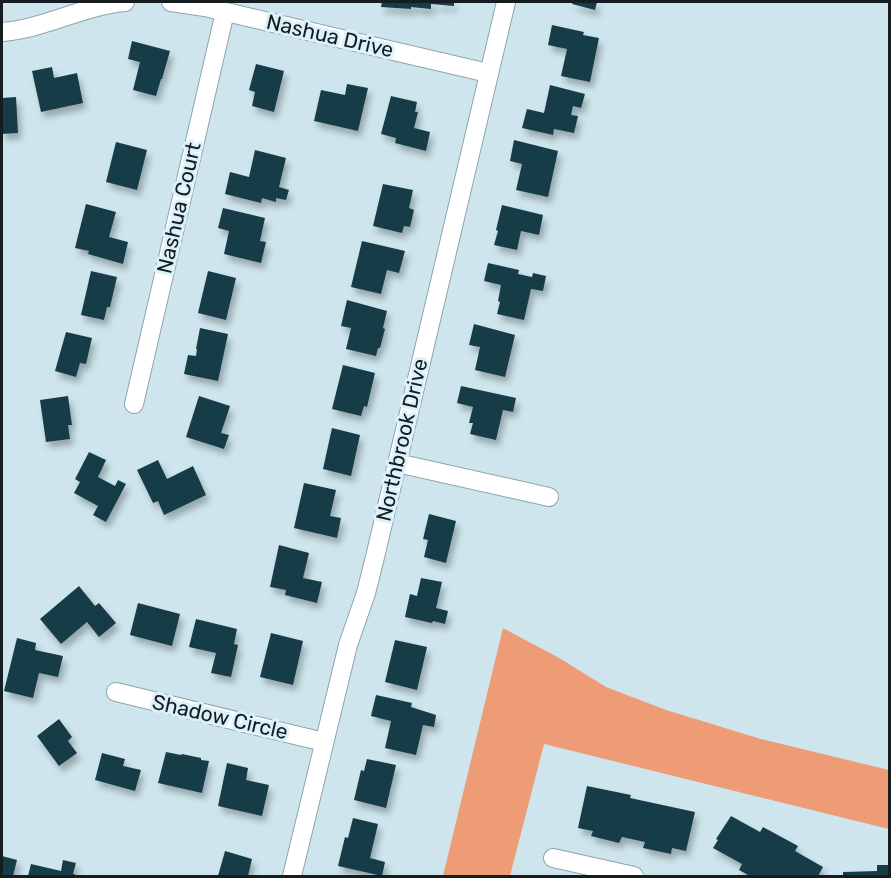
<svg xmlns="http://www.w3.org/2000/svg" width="891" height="878" font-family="Rubik,sans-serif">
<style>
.forest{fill:#ee9c76}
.building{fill:#193c47;filter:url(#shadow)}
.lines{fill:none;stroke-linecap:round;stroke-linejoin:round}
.street-casing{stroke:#8fa4ac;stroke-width:20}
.street{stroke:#fff;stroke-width:18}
.labels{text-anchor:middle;stroke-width:6;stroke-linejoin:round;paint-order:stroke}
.street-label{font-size:21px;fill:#151d20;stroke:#dbf2fa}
</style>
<defs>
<filter id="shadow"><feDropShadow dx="3.5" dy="6" stdDeviation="3" flood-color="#0004"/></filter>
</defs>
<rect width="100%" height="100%" fill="#cee5ed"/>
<!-- forest -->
<polygon class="forest" points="503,628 561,659 606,687 666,710 761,739 889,770 889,829 544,744 510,876 443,876"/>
<!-- building -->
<g class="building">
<polygon points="382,2 454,2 454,6 431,4 431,9 411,7 411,9 381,7"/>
<polygon points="573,2 597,2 595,10 572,4"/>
<polygon points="552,25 584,32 583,35 599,38 590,82 561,76 567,49 548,45"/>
<polygon points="132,41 170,51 162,79 161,79 156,96 133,90 140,62 128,59"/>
<polygon points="256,64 284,71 274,112 252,106 255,92 249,90"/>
<polygon points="52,67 54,78 77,73 83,103 41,112 32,71"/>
<polygon points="347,84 368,88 358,131 314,121 321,90 345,95"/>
<polygon points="550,85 585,94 581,108 573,106 571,115 578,116 574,133 554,129 553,135 522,128 527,109 544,113"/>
<polygon points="391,96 417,102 415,112 418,112 414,128 430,132 426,151 395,143 396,138 381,134"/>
<polygon points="16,97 18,133 2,134 2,98"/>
<polygon points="514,140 558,151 548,197 516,190 522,164 510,161"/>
<polygon points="116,142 147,150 137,190 106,182"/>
<polygon points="255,150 286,158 279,187 289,190 286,200 276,198 276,202 262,198 261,203 225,194 230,172 249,177"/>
<polygon points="383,184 413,190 409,208 414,210 410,227 404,226 402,233 373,226"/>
<polygon points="86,204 116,212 109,237 128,242 123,264 88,254 89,251 75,248"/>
<polygon points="502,205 543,215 539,235 521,231 517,250 494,245 498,231 496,230"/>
<polygon points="223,208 265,218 260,241 266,242 261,263 224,254 229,231 218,228"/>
<polygon points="362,241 405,251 399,273 387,270 381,294 351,287"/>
<polygon points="488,263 519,270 518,274 532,277 533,273 546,276 543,291 531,289 524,320 497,314 500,302 498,301 501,285 484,281"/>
<polygon points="91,271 117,277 110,307 107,307 104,320 81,315"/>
<polygon points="208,271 236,278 226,320 198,313"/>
<polygon points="347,300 387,311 383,328 385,329 380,348 378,348 376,356 346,349 351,328 341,326"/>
<polygon points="474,324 515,335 505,377 475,370 480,347 469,345"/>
<polygon points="200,328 228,334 218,381 184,374 188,355 196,356 197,349 196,349"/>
<polygon points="66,332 92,338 86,364 80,363 76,377 55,371"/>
<polygon points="343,365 375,373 367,407 364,406 361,416 332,409"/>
<polygon points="461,386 516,398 513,412 503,410 496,440 470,434 473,423 469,423 473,407 457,403"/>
<polygon points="68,396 72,425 68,425 70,439 46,442 40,400"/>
<polygon points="199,396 230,406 221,433 229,435 224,449 186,437"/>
<polygon points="332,428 360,435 351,476 323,469"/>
<polygon points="89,452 106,460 98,477 115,486 118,480 126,484 106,522 93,515 98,506 74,493 80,482 75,479"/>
<polygon points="158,460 167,479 193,466 206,495 164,515 158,501 153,503 137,470"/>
<polygon points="304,483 336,490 330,516 341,518 337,538 294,528"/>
<polygon points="429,514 456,521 446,563 424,557 428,540 423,539"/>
<polygon points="279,545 309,553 303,578 322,582 317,603 285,595 286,590 270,587"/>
<polygon points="421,578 442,582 436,608 448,611 445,624 433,621 432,623 405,617 410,594 417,596"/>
<polygon points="79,586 95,606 99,603 116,623 99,637 87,622 61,644 40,619"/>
<polygon points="138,603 180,614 172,646 130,635"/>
<polygon points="196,619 237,629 234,644 238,645 231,677 211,673 216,653 189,647"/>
<polygon points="271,633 303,641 293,685 260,677"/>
<polygon points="17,638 36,643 35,650 63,656 58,677 39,673 33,698 4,691"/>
<polygon points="395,640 427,647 417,690 385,682"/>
<polygon points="376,695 412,703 411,707 436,715 434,727 423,725 416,755 385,748 391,721 371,716"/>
<polygon points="59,719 72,737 68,741 77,753 59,766 37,736"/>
<polygon points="166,752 181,755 182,754 201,758 201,760 209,761 202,793 158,783"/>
<polygon points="102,753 125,759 123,766 141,770 135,791 95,780"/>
<polygon points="367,759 396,765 386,808 354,800 361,770 364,771"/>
<polygon points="227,763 248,768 246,780 269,785 262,816 218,806"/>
<polygon points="587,786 631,795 630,798 695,812 686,851 672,848 671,854 643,848 645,842 622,837 619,843 591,836 593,831 578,828"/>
<polygon points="731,816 760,832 763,827 798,846 795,851 823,867 818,876 750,876 739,870 742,864 713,848 718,840 716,839"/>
<polygon points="353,818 378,824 370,858 385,862 382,876 338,866 345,837 348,838"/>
<polygon points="225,851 252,859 248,876 218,876"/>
<polygon points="2,856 17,860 13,876 2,876"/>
<polygon points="63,860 76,863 73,874 75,874 74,876 28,876 31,864 61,871"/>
<polygon points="877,865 890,865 890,876 843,876 843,872 877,871"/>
</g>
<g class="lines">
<defs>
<g id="street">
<polyline points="171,2 205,7 488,73"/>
<path d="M2,32C44,29 82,6 125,2"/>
<polyline points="134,404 225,12"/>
<polyline points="397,463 549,497"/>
<polyline points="116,692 324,742"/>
<polyline points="553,858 634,876"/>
<polyline points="292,876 348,645 366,593 375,557 506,2"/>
</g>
</defs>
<!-- street casing -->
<use href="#street" class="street-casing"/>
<!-- street -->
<use href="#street" class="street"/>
</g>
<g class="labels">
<!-- street labels -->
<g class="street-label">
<text transform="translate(330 36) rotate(13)" y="7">Nashua Drive</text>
<text transform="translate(179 208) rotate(-77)" y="7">Nashua Court</text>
<text transform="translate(402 440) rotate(-77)" y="7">Northbrook Drive</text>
<text transform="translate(220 717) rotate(13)" y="7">Shadow Circle</text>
</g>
</g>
<!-- border -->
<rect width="891" height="878" fill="none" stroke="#151d20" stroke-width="6"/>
</svg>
